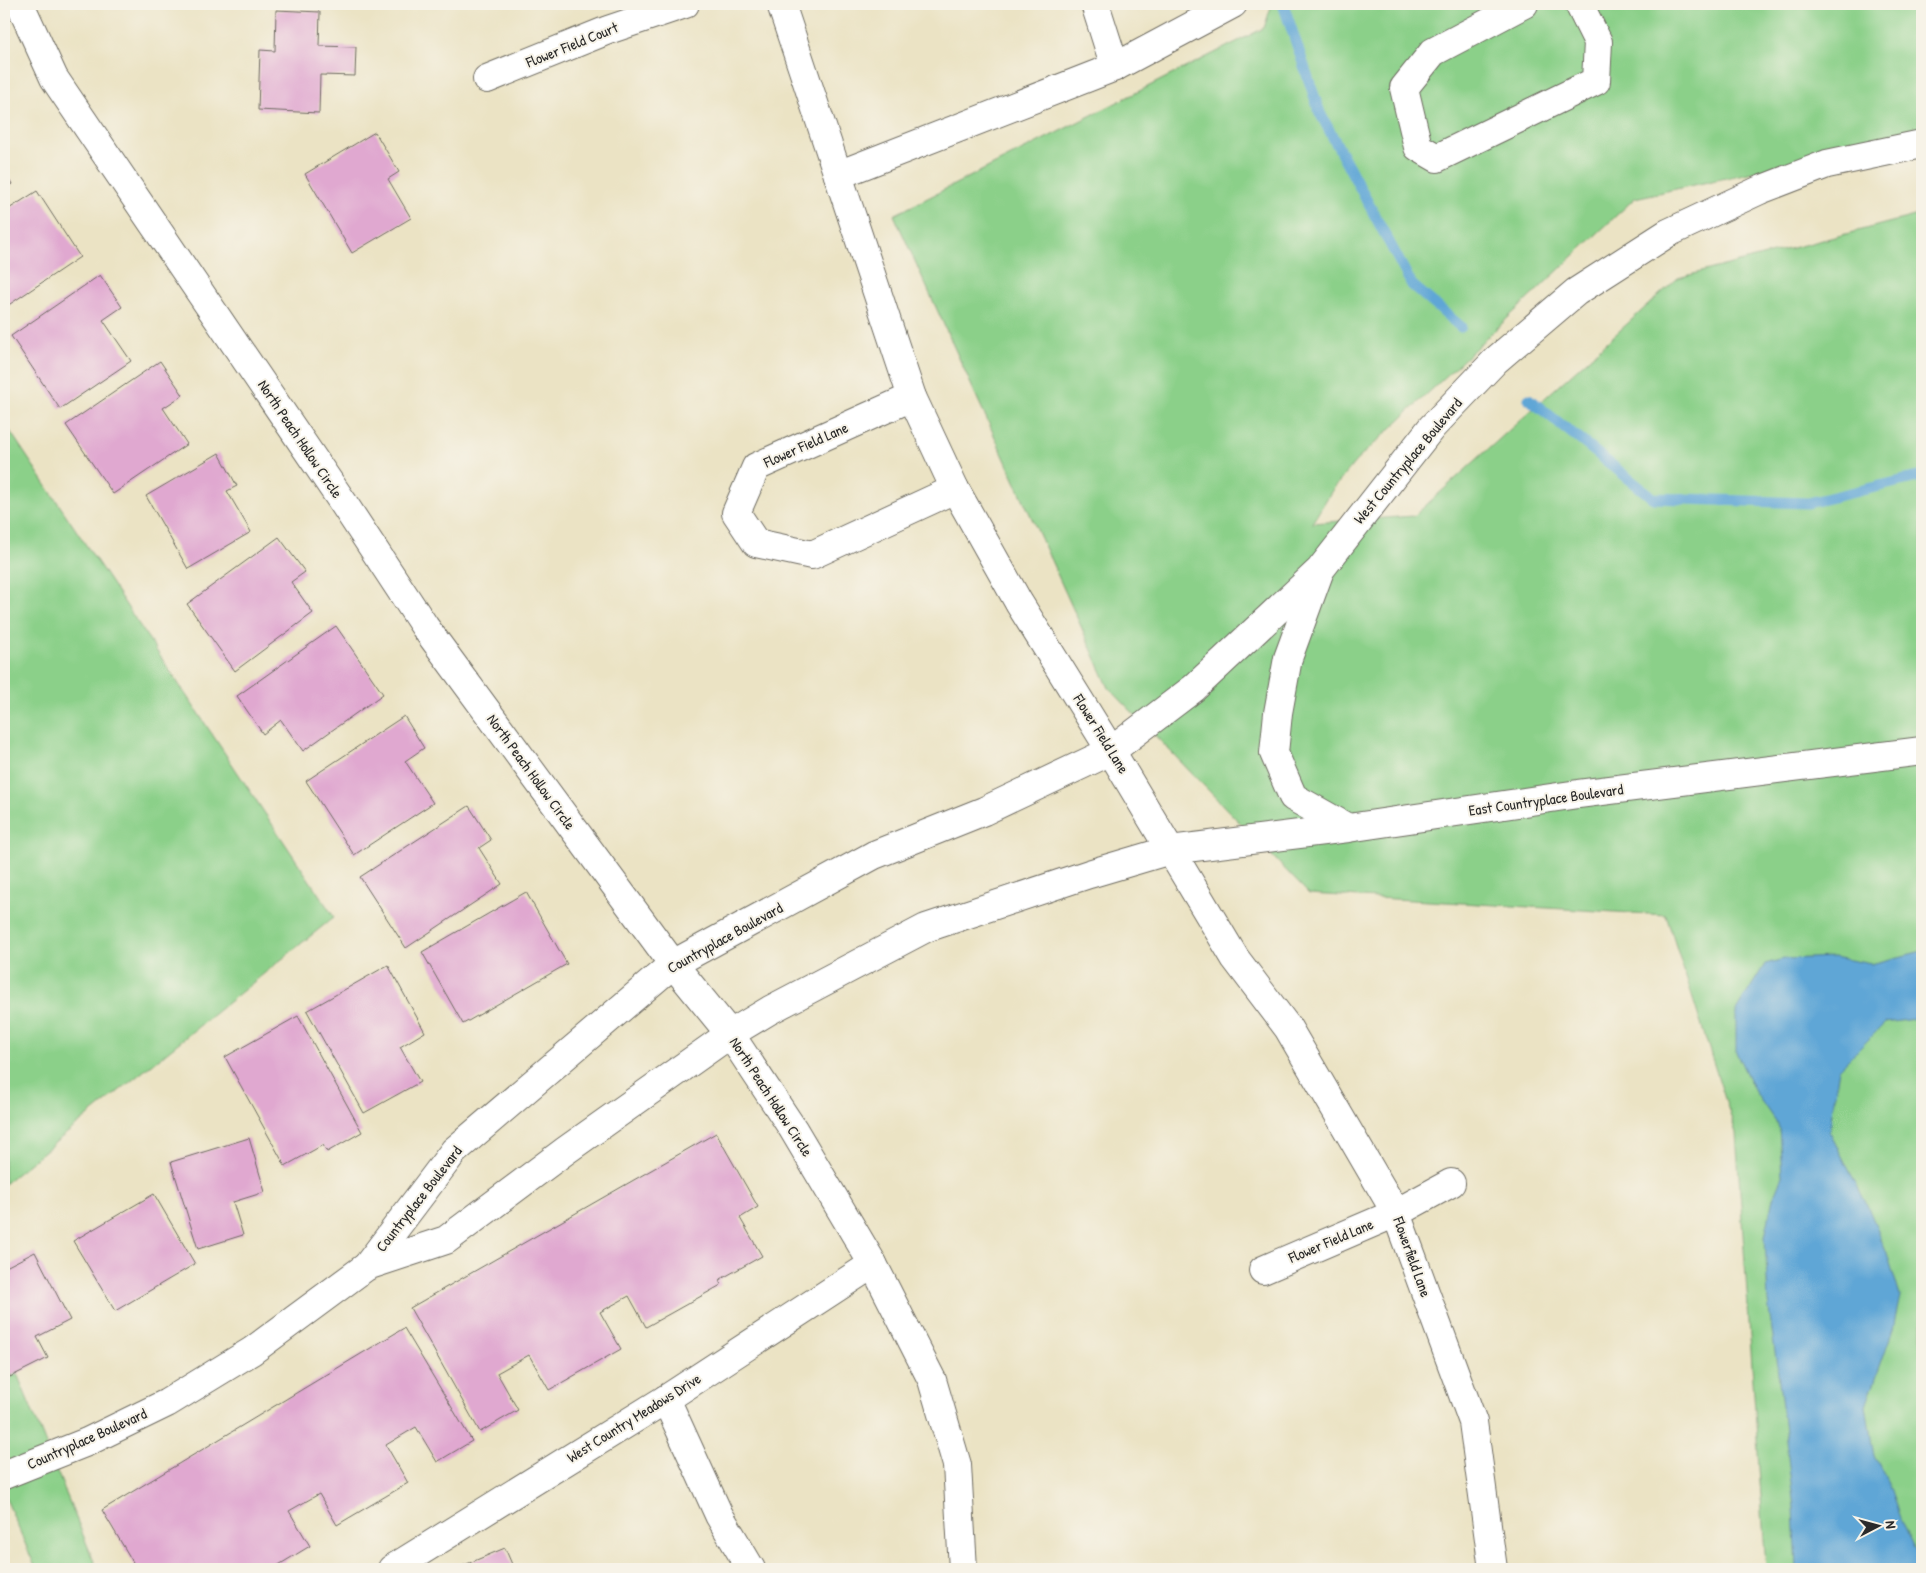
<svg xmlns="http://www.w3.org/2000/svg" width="1926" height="1573" font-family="'Patrick Hand',sans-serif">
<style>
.green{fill:#8bd089;stroke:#5b7e5a}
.water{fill:#5fa6d6;stroke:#456880}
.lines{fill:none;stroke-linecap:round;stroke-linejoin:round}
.stream{stroke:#5fa6d6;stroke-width:11}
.building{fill:#e0a8d0}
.minor-casing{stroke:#6e6b61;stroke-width:30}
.minor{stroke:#fff;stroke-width:28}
.labels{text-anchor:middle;stroke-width:4;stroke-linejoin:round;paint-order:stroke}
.street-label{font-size:15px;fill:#2b2b2b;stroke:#f7f3e8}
</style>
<rect width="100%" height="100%" fill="#f7f3e8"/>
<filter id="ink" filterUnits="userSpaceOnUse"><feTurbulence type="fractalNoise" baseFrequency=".02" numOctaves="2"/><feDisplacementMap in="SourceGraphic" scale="10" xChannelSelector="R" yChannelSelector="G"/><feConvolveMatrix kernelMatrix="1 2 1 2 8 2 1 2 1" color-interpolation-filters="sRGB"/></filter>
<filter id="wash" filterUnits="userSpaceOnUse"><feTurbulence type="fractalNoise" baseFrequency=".0096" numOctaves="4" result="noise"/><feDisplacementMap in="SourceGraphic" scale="20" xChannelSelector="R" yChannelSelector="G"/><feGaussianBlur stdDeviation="1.12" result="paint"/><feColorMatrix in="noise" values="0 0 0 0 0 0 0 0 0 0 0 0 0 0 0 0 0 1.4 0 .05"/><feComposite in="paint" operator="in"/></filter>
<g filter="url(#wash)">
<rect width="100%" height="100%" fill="#ebe3c4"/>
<!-- green -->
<g class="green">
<polygon points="1272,4 1922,4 1922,135 1635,198 1355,462 1331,492 1312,523 1414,516 1678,278 1922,214 1922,1569 1766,1569 1736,1133 1666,915 1309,894 1109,688 894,215 1264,28"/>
<polygon points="4,422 334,917 4,1184"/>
<polygon points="4,1342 97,1569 36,1569 4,1494"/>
</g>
<!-- water -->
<polygon class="water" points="1922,951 1922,1018 1885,1023 1839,1069 1829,1131 1868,1207 1887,1253 1900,1296 1893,1329 1866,1406 1874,1456 1889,1486 1901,1521 1917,1554 1919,1569 1797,1569 1794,1508 1778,1373 1768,1302 1765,1237 1773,1198 1782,1176 1779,1127 1755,1092 1736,1052 1736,1011 1765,964 1784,959 1834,957 1871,964"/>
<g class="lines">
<!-- stream -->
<g class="stream">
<polyline points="1283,4 1320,113 1412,285 1461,327"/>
<polyline points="1529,399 1653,498 1808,503 1922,476"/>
</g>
</g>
<g id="blocks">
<!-- building -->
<g class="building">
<polygon points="276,10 320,12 319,46 356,47 355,76 320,75 319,113 258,110 260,50 275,51"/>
<polygon points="375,132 399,172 388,179 411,218 352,253 305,174"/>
<polygon points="4,170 12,184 4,189"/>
<polygon points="37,191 80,257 4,308 4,212"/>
<polygon points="100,275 122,307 103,320 131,361 60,409 11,336"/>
<polygon points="160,361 183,395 163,408 187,444 113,494 66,425"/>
<polygon points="219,453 237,486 227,491 251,532 188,569 146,496"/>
<polygon points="279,537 305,572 291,582 313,613 235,671 187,604"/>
<polygon points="336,626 383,694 303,751 281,720 263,734 237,696"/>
<polygon points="404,716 424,748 405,761 433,803 354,855 306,781"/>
<polygon points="469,806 491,840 479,848 502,884 406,948 360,877"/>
<polygon points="526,892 567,964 463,1024 422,952"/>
<polygon points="388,965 425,1032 400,1047 420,1082 364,1113 307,1011"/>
<polygon points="298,1016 362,1132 327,1152 323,1145 285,1166 225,1057"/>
<polygon points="716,1133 758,1207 740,1218 762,1256 719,1280 721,1285 646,1327 629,1296 600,1312 621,1349 549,1390 529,1355 497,1373 518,1410 480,1432 410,1308"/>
<polygon points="249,1138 265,1192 233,1202 243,1235 198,1249 171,1162"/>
<polygon points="154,1194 195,1264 115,1311 73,1241"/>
<polygon points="35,1252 70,1320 37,1337 48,1358 10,1377 4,1364 4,1268"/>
<polygon points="404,1328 472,1441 437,1462 416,1427 386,1445 408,1483 337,1525 319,1494 289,1511 310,1546 272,1569 137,1569 102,1510"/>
<polygon points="505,1548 514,1569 455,1569"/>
</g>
</g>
</g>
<g filter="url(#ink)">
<use href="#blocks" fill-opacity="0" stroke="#6e6b61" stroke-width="1"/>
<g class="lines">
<defs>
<g id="minor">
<polyline points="20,4 54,78 344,504 425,627 673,964 730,1034 793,1129 873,1264 932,1380 957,1465 963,1569"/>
<polyline points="781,4 912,397 955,489 1019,603 1111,751 1235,958 1288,1028 1396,1213 1473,1422 1493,1569"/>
<polyline points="1524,4 1433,52 1404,88 1418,147 1437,158 1596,81 1598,42 1579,4"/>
<polyline points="1115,67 1233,4"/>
<polyline points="487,79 608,30 685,4"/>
<polyline points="838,175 1115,67 1095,4"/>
<polyline points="912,397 756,467 736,513 756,543 812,555 955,489"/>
<polyline points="1319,573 1288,658 1278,713 1274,753 1293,797 1348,828"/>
<polyline points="367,1266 446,1240 565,1151 730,1034 770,1010 926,928 1089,874 1170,850 1348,828 1578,794 1922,751"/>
<polyline points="1263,1270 1396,1213 1451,1183"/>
<polyline points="666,1399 719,1515 751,1569"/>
<polyline points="4,1475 87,1442 167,1403 252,1351 367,1266 454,1151 673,964 874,855 984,811 1111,751 1194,688 1320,570 1432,427 1496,360 1576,292 1668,233 1760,190 1827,164 1922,144"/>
<polyline points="392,1569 666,1399 873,1264"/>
</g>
</defs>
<!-- minor casing -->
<use href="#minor" class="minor-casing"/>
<!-- minor -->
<use href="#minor" class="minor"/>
</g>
</g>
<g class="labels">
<!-- street labels -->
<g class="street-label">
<text transform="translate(572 45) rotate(-22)" y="5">Flower Field Court</text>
<text transform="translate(300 439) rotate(56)" y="5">North Peach Hollow Circle</text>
<text transform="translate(806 445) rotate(-24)" y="5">Flower Field Lane</text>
<text transform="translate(1408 461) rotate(-50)" y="5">West Countryplace Boulevard</text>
<text transform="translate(1101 734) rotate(58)" y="5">Flower Field Lane</text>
<text transform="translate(531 772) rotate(54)" y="5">North Peach Hollow Circle</text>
<text transform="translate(1546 800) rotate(-8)" y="5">East Countryplace Boulevard</text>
<text transform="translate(725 938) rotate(-29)" y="5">Countryplace Boulevard</text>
<text transform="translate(771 1097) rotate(57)" y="5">North Peach Hollow Circle</text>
<text transform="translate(419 1199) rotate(-52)" y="5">Countryplace Boulevard</text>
<text transform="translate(1331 1241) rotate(-23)" y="5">Flower Field Lane</text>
<text transform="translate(1412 1257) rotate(70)" y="5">Flowerfield Lane</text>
<text transform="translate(634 1418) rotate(-32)" y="5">West Country Meadows Drive</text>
<text transform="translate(87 1439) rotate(-24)" y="5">Countryplace Boulevard</text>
</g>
</g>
<!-- margin -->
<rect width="1926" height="1573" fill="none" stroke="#f7f3e8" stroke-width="20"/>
<!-- north arrow -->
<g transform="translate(1878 1526) rotate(84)" stroke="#f7f3e8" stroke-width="4" paint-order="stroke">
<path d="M0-4L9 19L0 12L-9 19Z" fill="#2b2b2b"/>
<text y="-8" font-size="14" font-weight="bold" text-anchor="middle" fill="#2b2b2b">N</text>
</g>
</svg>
